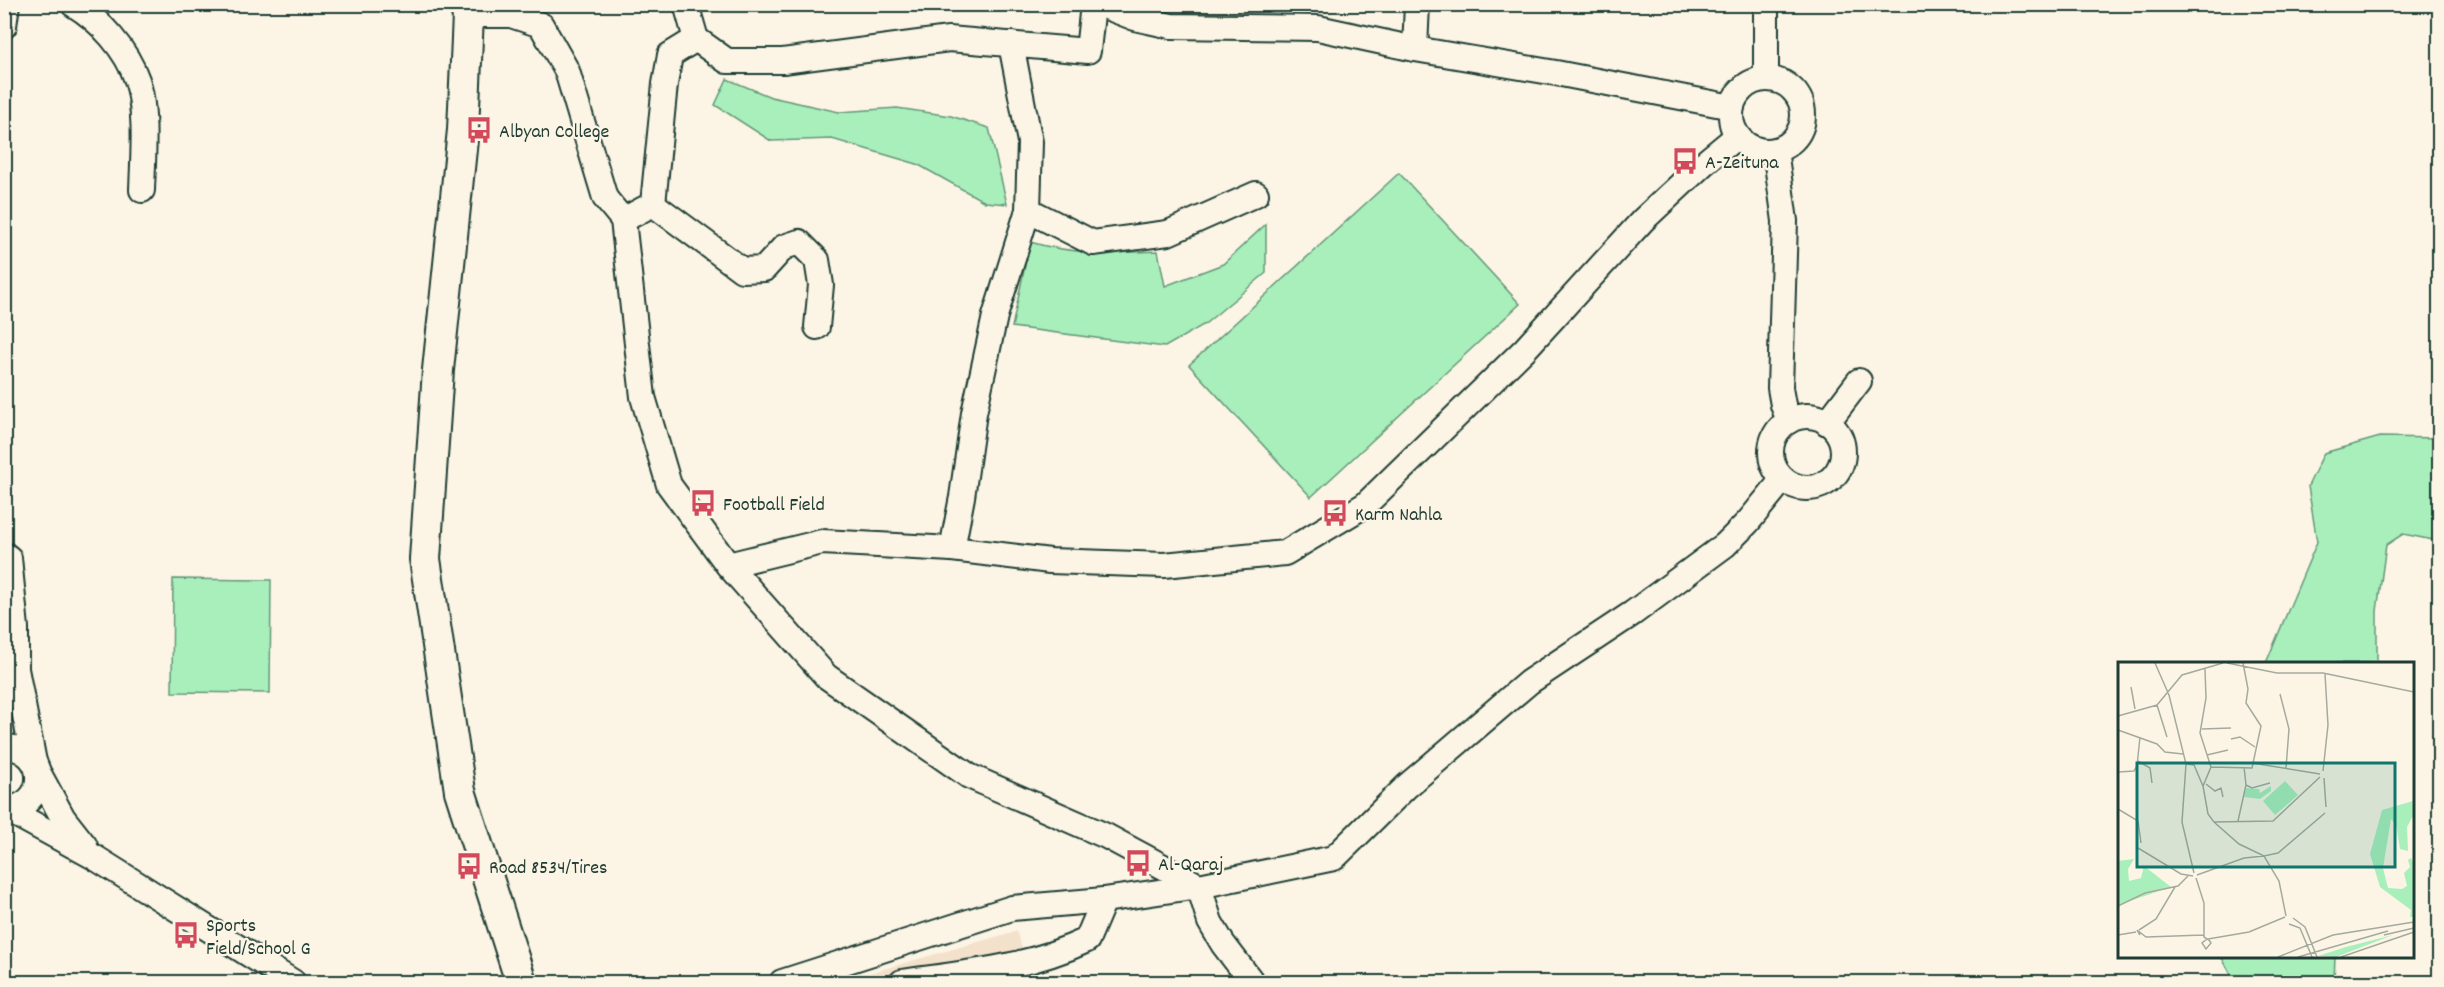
<svg xmlns="http://www.w3.org/2000/svg" width="2444" height="987" font-family="Dekko,sans-serif">
<style>
.built{fill:#f4e1cc}
.green{fill:#a9efbb;stroke:#649678;stroke-width:1.5}
.lines{fill:none;stroke-linecap:round;stroke-linejoin:round}
.minor-casing{stroke:#1f3d34;stroke-width:28}
.major-casing{stroke:#1f3d34;stroke-width:34}
.minor{stroke:#fcf5e5;stroke-width:24}
.major{stroke:#fcf5e5;stroke-width:30}
.labels{text-anchor:middle;stroke-width:4.5;stroke-linejoin:round;paint-order:stroke}
.poi-label{font-size:20px;fill:#1f3d34;stroke:#fcf5e5;text-anchor:start}
.inset-road{fill:none;stroke:#a4ab9e;stroke-width:1.5}
.view{fill:#0f766e;fill-opacity:0.15;stroke:#0f766e;stroke-width:3}
.inset-edge{fill:none;stroke:#1f3d34;stroke-width:3}
</style>
<rect width="100%" height="100%" fill="#fcf5e5"/>
<filter id="ink" filterUnits="userSpaceOnUse"><feTurbulence type="fractalNoise" baseFrequency=".0167" numOctaves="2"/><feDisplacementMap in="SourceGraphic" scale="12" xChannelSelector="R" yChannelSelector="G"/><feConvolveMatrix kernelMatrix="1 2 1 2 8 2 1 2 1" color-interpolation-filters="sRGB"/></filter>
<g filter="url(#ink)">
<!-- built -->
<polygon class="built" points="1016,931 1034,982 838,982"/>
<!-- green -->
<g class="green">
<polygon points="727,79 771,97 839,112 897,108 951,116 989,128 1007,204 985,202 917,164 832,139 771,141 715,105"/>
<polygon points="1399,173 1520,304 1311,497 1189,365"/>
<path d="M1266,224V273L1205,324L1165,347L1012,327L1030,242C1074,255 1112,253 1158,251L1165,286L1223,264Z"/>
<polygon points="2380,437 2439,438 2439,560 2433,540 2403,534 2386,545 2377,611 2377,663 2266,663 2317,542 2308,486 2324,453"/>
<polygon points="173,579 271,580 270,693 172,692"/>
<polygon points="2221,956 2335,956 2334,982 2235,982"/>
</g>
<g class="lines">
<defs>
<g id="minor">
<path d="M73,4C101,21 126,49 137,80C147,109 143,160 142,190"/>
<polyline points="686,4 696,39"/>
<polyline points="1099,4 1135,18 1171,26 1318,28 1415,49 1556,73 1732,107"/>
<polyline points="468,15 511,15 541,25 567,71 605,198 623,220 653,204 665,84 670,55 696,39 727,61 783,61 949,39 1088,51 1093,4"/>
<polyline points="4,26 7,4"/>
<polyline points="1415,49 1417,4"/>
<polyline points="1766,79 1766,4"/>
<circle cx="1767" cy="115" r="36"/>
<polyline points="1775,150 1785,221 1780,388 1783,405 1789,421"/>
<polyline points="653,204 742,270 764,269 784,247 799,242 817,260 821,285 817,327"/>
<polyline points="1028,210 1093,243 1168,233 1256,194"/>
<polyline points="623,220 643,397 669,485 728,565 826,676 969,776 1106,836 1199,886 1334,858 1407,786 1529,682 1633,613 1725,545 1748,522 1783,479"/>
<circle cx="1807" cy="452" r="36"/>
<polyline points="1827,423 1859,381"/>
<polyline points="952,549 962,497 974,413 995,316 1028,210 1030,142 1011,44"/>
<polyline points="4,554 9,558 16,628 16,669 34,762"/>
<polyline points="728,565 822,542 952,549 1050,561 1164,565 1285,553 1365,505 1525,349 1643,220 1703,164 1737,136"/>
<path d="M4,747C49,747 50,808 4,809"/>
<polyline points="38,772 63,818 85,846"/>
<polyline points="6,809 94,857 293,982"/>
<polyline points="782,982 1012,908 1104,900 1199,886 1210,922 1223,944 1252,982"/>
<path d="M902,982C966,973 1028,968 1087,940L1104,900"/>
</g>
<polyline id="major" points="464,4 468,15 463,130 438,370 425,559 460,791 521,982"/>
</defs>
<!-- minor casing -->
<use href="#minor" class="minor-casing"/>
<!-- major casing -->
<use href="#major" class="major-casing"/>
<!-- minor -->
<use href="#minor" class="minor"/>
<!-- major -->
<use href="#major" class="major"/>
</g>
</g>
<!-- icons -->
<defs>
<symbol id="bus-bare" viewBox="-9 -9 18 18"><path d="M-5-6H5V4H4V6H2V4H-2V6H-4V4H-5ZM-3.5-4V0h7V-4ZM-3.5 1.2v1.5H-2V1.2ZM2 1.2v1.5H3.5V1.2Z" fill="#d1495b" stroke="#fcf5e5" stroke-width="2.5" paint-order="stroke"/></symbol>
</defs>
<g fill-rule="evenodd">
<use href="#bus-bare" x="460" y="111" width="38" height="38"/>
<use href="#bus-bare" x="1666" y="142" width="38" height="38"/>
<use href="#bus-bare" x="684" y="484" width="38" height="38"/>
<use href="#bus-bare" x="1316" y="494" width="38" height="38"/>
<use href="#bus-bare" x="1119" y="844" width="38" height="38"/>
<use href="#bus-bare" x="450" y="847" width="38" height="38"/>
<use href="#bus-bare" x="167" y="916" width="38" height="38"/>
</g>
<g class="labels">
<!-- poi labels -->
<g class="poi-label">
<text x="499" y="137">Albyan College</text>
<text x="1705" y="168">A-Zeituna</text>
<text x="723" y="510">Football Field</text>
<text x="1355" y="520">Karm Nahla</text>
<text x="1158" y="870">Al-Qaraj</text>
<text x="489" y="873">Road 8534/Tires</text>
<text x="206" y="931">Sports<tspan x="206" dy="23">Field/School G</tspan></text>
</g>
</g>
<!-- overview -->
<g transform="translate(2118 662)">
<rect width="296" height="296" fill="#fcf5e5"/>
<path d="M167,119L180,133L157,153L145,139ZM153,124V129L142,137L126,135L128,126L141,127L142,131ZM295,139V154L289,165L290,189L282,187L278,163L273,157L265,206L270,226L284,227L289,224L286,211L292,205L290,198L293,196L295,200V255H292L293,248L262,225L252,192L264,148ZM16,197L10,207L11,219L23,216L26,204L53,225L0,243V199ZM275,273L218,295L200,294L228,285Z" fill="#a9efbb"/>
<path class="inset-road" d="M37,1L51,33M109,1L159,11H205L296,30M87,7L88,36L82,71L93,105M13,25L17,47M162,32L171,67L168,106M51,33L68,102L64,160L76,211M39,43L49,75M0,54L39,43L64,13L105,1M84,67L113,66M0,68L39,82L47,90L65,92M113,77L122,75L137,85M89,93L110,88M20,99L32,106L34,121M134,101L202,112M68,102L76,103L85,124L93,105L134,106L143,64L128,41L130,27L125,1M205,109L210,63L207,12M0,110L16,109L19,104L22,75M206,116L208,145M88,122L97,129L103,126L105,135M128,123L134,126L152,121M85,124L90,152L96,160L121,182L146,194L160,191L207,151M0,147L20,159L23,181M120,159L128,123L126,105M96,160L155,159L202,115M20,186L63,212L75,214M79,213L126,196L146,194L161,219L168,254M78,216L86,241V275L91,278L93,281L88,287L84,281L89,277M0,244L27,231L60,224L70,214M175,256L187,265L199,295M171,262L182,266L194,295M21,268L38,257L57,225M0,273L18,270M22,273L19,268L28,275L86,273M266,273L296,266M90,277L131,270L167,255M160,295L215,273L296,260M180,295L270,269M223,295L296,270"/>
<path class="view" d="M19,101H277V205H19Z"/>
<rect width="296" height="296" class="inset-edge"/>
</g>
<!-- margin -->
<rect width="2444" height="987" fill="none" stroke="#fcf5e5" stroke-width="24"/>
<rect x="12" y="12" width="2420" height="963" fill="none" stroke="#1f3d34" stroke-width="2" filter="url(#ink)"/>
</svg>
